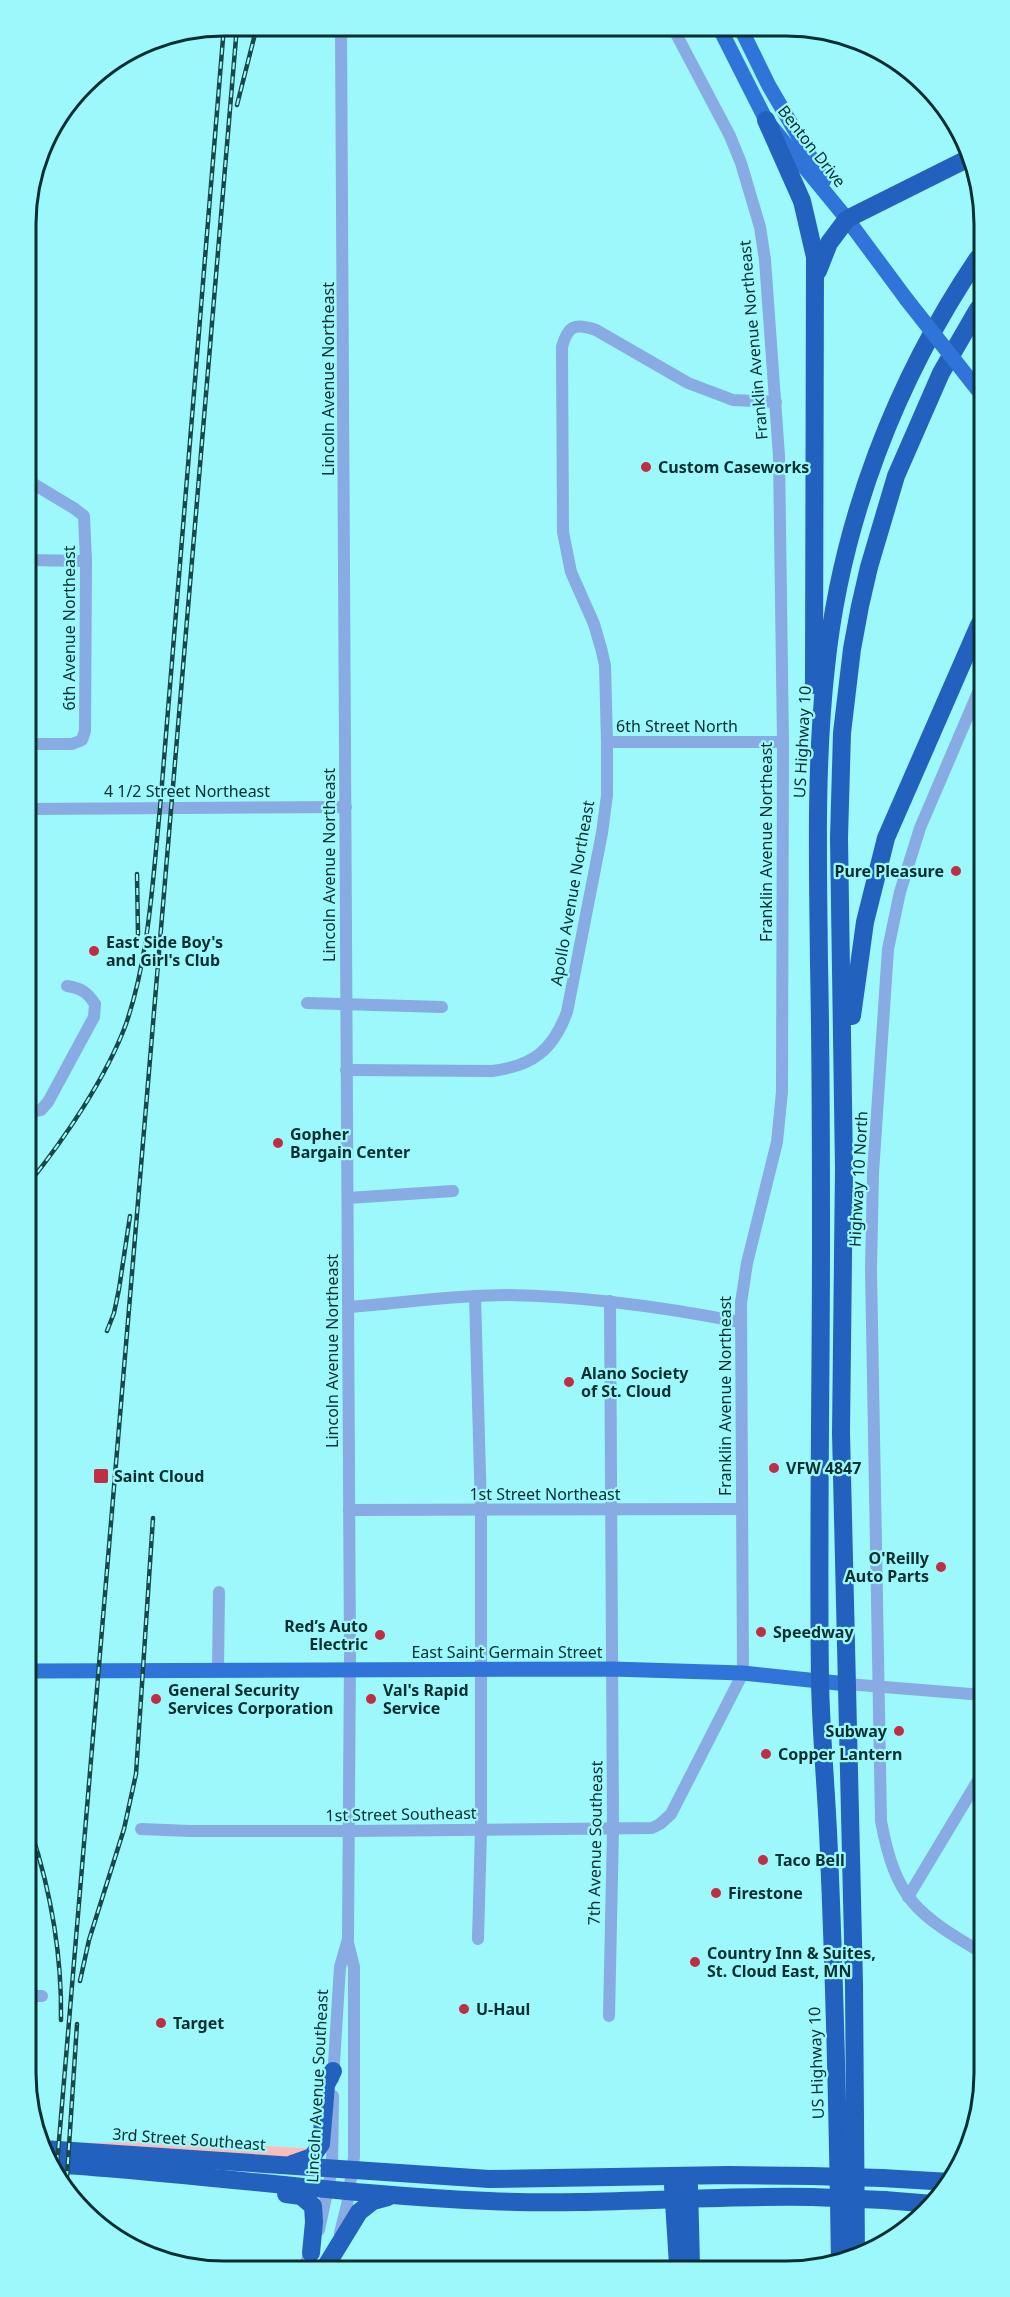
<svg xmlns="http://www.w3.org/2000/svg" width="1010" height="2297" font-family="'Noto Sans',sans-serif">
<style>
.green{fill:#fcbcbc}
.lines{fill:none;stroke-linecap:round;stroke-linejoin:round}
.minor{stroke:#87abe2;stroke-width:12}
.major{stroke:#3074d9;stroke-width:15}
.highway{stroke:#2261be;stroke-width:18}
.rail-casing{stroke:#19484a;stroke-width:4.5}
.rail{stroke:#9df8fb;stroke-width:2;stroke-dasharray:7;stroke-linecap:butt}
.major-bridge{stroke:#3074d9;stroke-width:15}
.highway-bridge{stroke:#2261be;stroke-width:18}
.poi-dot{fill:#bf2e42;stroke:#9df8fb;stroke-width:2}
.labels{text-anchor:middle;stroke-width:4.5;stroke-linejoin:round;paint-order:stroke}
.street-label{font-size:16px;fill:#052e30;stroke:#9df8fb}
.poi-label{font-size:16px;font-weight:bold;fill:#052e30;stroke:#9df8fb;text-anchor:start}
.rim{fill:none;stroke:#052e30;stroke-width:3}
</style>
<rect width="100%" height="100%" fill="#9df8fb"/>
<!-- green -->
<polygon class="green" points="184,2141 298,2148 310,2148 298,2158 82,2143"/>
<g class="lines">
<!-- minor -->
<g class="minor">
<polyline points="27,480 75,509 84,516 86,561 85,731 82,740 72,744 28,744"/>
<polyline points="27,560 86,561"/>
<path d="M979,690L920,828L900,892L888,949L873,1173L871,1270L881,1821C896,1901 917,1914 984,1954"/>
<polyline points="607,742 783,742"/>
<polyline points="28,809 346,807"/>
<polyline points="307,1003 442,1007"/>
<path d="M346,1070L492,1071C533,1066 553,1050 567,1012L602,833L607,795V742L605,665L601,648L594,624L571,572L563,532L562,347C568,325 575,323 596,330L688,383L733,400L776,402"/>
<path d="M29,1113L41,1110L48,1102L94,1017L95,1004C87,992 81,988 67,986"/>
<polyline points="348,1198 453,1191"/>
<polyline points="475,1296 481,1510 481,1829 478,1939"/>
<path d="M348,1307C401,1303 455,1295 508,1295C587,1296 663,1307 740,1322"/>
<polyline points="349,1510 741,1509"/>
<polyline points="218,1670 219,1592"/>
<polyline points="847,1684 983,1695"/>
<polyline points="141,1829 190,1831 349,1831 652,1828 660,1824 671,1814 743,1673 741,1303 747,1263 777,1142 782,1092 783,742 779,456 765,260 760,227 741,163 730,136 673,28"/>
<polyline points="908,1897 983,1772"/>
<polyline points="32,1996 42,1996"/>
<polyline points="609,2016 613,1829 610,1301"/>
<polyline points="333,2079 340,1967 348,1939 350,1657 341,26"/>
<polyline points="319,2230 332,2169 333,2096"/>
<polyline points="340,2233 347,2205 354,2157 354,1967 348,1943"/>
<polyline points="304,2267 313,2247"/>
</g>
<!-- major -->
<g class="major">
<polyline points="720,29 766,120 847,219 907,300"/>
<polyline points="741,29 769,86 824,180"/>
<polyline points="31,1671 612,1669 743,1673 847,1684"/>
</g>
<!-- highway -->
<g class="highway">
<polyline points="766,120 802,201 815,257 814,685"/>
<polyline points="818,271 829,243 847,219 971,157"/>
<polyline points="852,1016 865,922 886,838 979,625"/>
<polyline points="43,2149 489,2179 729,2175 811,2176"/>
<path d="M50,2164C197,2173 342,2195 489,2201C597,2206 704,2195 812,2197"/>
<polyline points="292,2164 312,2157 321,2144 326,2085 333,2071"/>
<polyline points="882,2178 950,2182"/>
<polyline points="673,2186 678,2265"/>
<polyline points="689,2186 691,2265"/>
<polyline points="286,2194 301,2196 313,2206 314,2222 311,2253"/>
<polyline points="884,2200 933,2204"/>
<polyline points="856,2256 854,1983 841,1433 844,1168 839,838 842,733 852,649 860,606 869,567 896,476 941,373 978,309"/>
<path d="M840,2264C838,2127 835,1991 829,1854C827,1796 821,1738 820,1680C818,1534 821,1387 821,1240C821,1148 821,1056 819,964C818,865 815,765 826,667C841,522 896,379 978,258"/>
<polyline points="326,2266 359,2212 373,2201 388,2197"/>
</g>
<defs>
<g id="rail">
<polyline points="237,105 257,26"/>
<polyline points="137,874 138,934"/>
<path d="M29,1183C65,1138 106,1078 126,1024C149,958 153,877 160,808L224,26"/>
<polyline points="107,1331 114,1313 119,1289 130,1216"/>
<path d="M31,1831C51,1892 62,1956 61,2020"/>
<polyline points="80,1981 89,1940 124,1829 136,1774 153,1518"/>
<polyline points="56,2176 237,26"/>
<polyline points="66,2192 77,2024"/>
</g>
</defs>
<!-- rail casing -->
<use href="#rail" class="rail-casing"/>
<!-- rail -->
<use href="#rail" class="rail"/>
<!-- major-bridge -->
<polyline class="major-bridge" points="907,300 978,390"/>
<!-- highway-bridge -->
<g class="highway-bridge">
<polyline points="811,2176 882,2178"/>
<polyline points="812,2197 884,2200"/>
</g>
</g>
<!-- markers -->
<g class="poi-dot">
<circle cx="646" cy="467" r="6"/>
<circle cx="956" cy="871" r="6"/>
<circle cx="94" cy="951" r="6"/>
<circle cx="278" cy="1143" r="6"/>
<circle cx="569" cy="1382" r="6"/>
<circle cx="774" cy="1468" r="6"/>
<rect x="93" y="1468" width="16" height="16" rx="3"/>
<circle cx="941" cy="1567" r="6"/>
<circle cx="761" cy="1632" r="6"/>
<circle cx="380" cy="1635" r="6"/>
<circle cx="156" cy="1699" r="6"/>
<circle cx="371" cy="1699" r="6"/>
<circle cx="899" cy="1731" r="6"/>
<circle cx="766" cy="1754" r="6"/>
<circle cx="763" cy="1860" r="6"/>
<circle cx="716" cy="1893" r="6"/>
<circle cx="695" cy="1962" r="6"/>
<circle cx="464" cy="2009" r="6"/>
<circle cx="161" cy="2023" r="6"/>
</g>
<g class="labels">
<!-- street labels -->
<g class="street-label">
<text transform="translate(812 146) rotate(52)" y="6">Benton Drive</text>
<text transform="translate(753 340) rotate(-95)" y="6">Franklin Avenue Northeast</text>
<text transform="translate(328 379) rotate(-90)" y="6">Lincoln Avenue Northeast</text>
<text transform="translate(69 628) rotate(-90)" y="6">6th Avenue Northeast</text>
<text x="677" y="732">6th Street North</text>
<text transform="translate(802 742) rotate(-87)" y="6">US Highway 10</text>
<text x="187" y="797">4 1/2 Street Northeast</text>
<text transform="translate(766 842) rotate(-90)" y="6">Franklin Avenue Northeast</text>
<text transform="translate(329 865) rotate(-90)" y="6">Lincoln Avenue Northeast</text>
<text transform="translate(572 893) rotate(-80)" y="6">Apollo Avenue Northeast</text>
<text transform="translate(858 1179) rotate(-87)" y="6">Highway 10 North</text>
<text transform="translate(332 1351) rotate(-90)" y="6">Lincoln Avenue Northeast</text>
<text transform="translate(725 1396) rotate(-90)" y="6">Franklin Avenue Northeast</text>
<text x="545" y="1500">1st Street Northeast</text>
<text x="507" y="1658">East Saint Germain Street</text>
<text transform="translate(401 1814) rotate(-1)" y="6">1st Street Southeast</text>
<text transform="translate(595 1843) rotate(-89)" y="6">7th Avenue Southeast</text>
<text transform="translate(816 2063) rotate(-92)" y="6">US Highway 10</text>
<text transform="translate(317 2086) rotate(-87)" y="6">Lincoln Avenue Southeast</text>
<text transform="translate(189 2139) rotate(4)" y="6">3rd Street Southeast</text>
</g>
<!-- poi labels -->
<g class="poi-label">
<text x="658" y="473">Custom Caseworks</text>
<text x="944" y="877" text-anchor="end">Pure Pleasure</text>
<text x="106" y="948">East Side Boy's<tspan x="106" dy="18">and Girl's Club</tspan></text>
<text x="290" y="1140">Gopher<tspan x="290" dy="18">Bargain Center</tspan></text>
<text x="581" y="1379">Alano Society<tspan x="581" dy="18">of St. Cloud</tspan></text>
<text x="786" y="1474">VFW 4847</text>
<text x="114" y="1482">Saint Cloud</text>
<text x="929" y="1564" text-anchor="end">O'Reilly<tspan x="929" dy="18">Auto Parts</tspan></text>
<text x="368" y="1632" text-anchor="end">Red’s Auto<tspan x="368" dy="18">Electric</tspan></text>
<text x="773" y="1638">Speedway</text>
<text x="168" y="1696">General Security<tspan x="168" dy="18">Services Corporation</tspan></text>
<text x="383" y="1696">Val's Rapid<tspan x="383" dy="18">Service</tspan></text>
<text x="887" y="1737" text-anchor="end">Subway</text>
<text x="778" y="1760">Copper Lantern</text>
<text x="775" y="1866">Taco Bell</text>
<text x="728" y="1899">Firestone</text>
<text x="707" y="1959">Country Inn &amp; Suites,<tspan x="707" dy="18">St. Cloud East, MN</tspan></text>
<text x="476" y="2015">U-Haul</text>
<text x="173" y="2029">Target</text>
</g>
</g>
<!-- crop -->
<path d="M0 0H1010V2297H0ZM224 36H786A188 188 0 0 1 974 224V2073A188 188 0 0 1 786 2261H224A188 188 0 0 1 36 2073V224A188 188 0 0 1 224 36Z" fill="#9df8fb" fill-rule="evenodd"/>
<path class="rim" d="M224 36H786A188 188 0 0 1 974 224V2073A188 188 0 0 1 786 2261H224A188 188 0 0 1 36 2073V224A188 188 0 0 1 224 36Z"/>
</svg>
